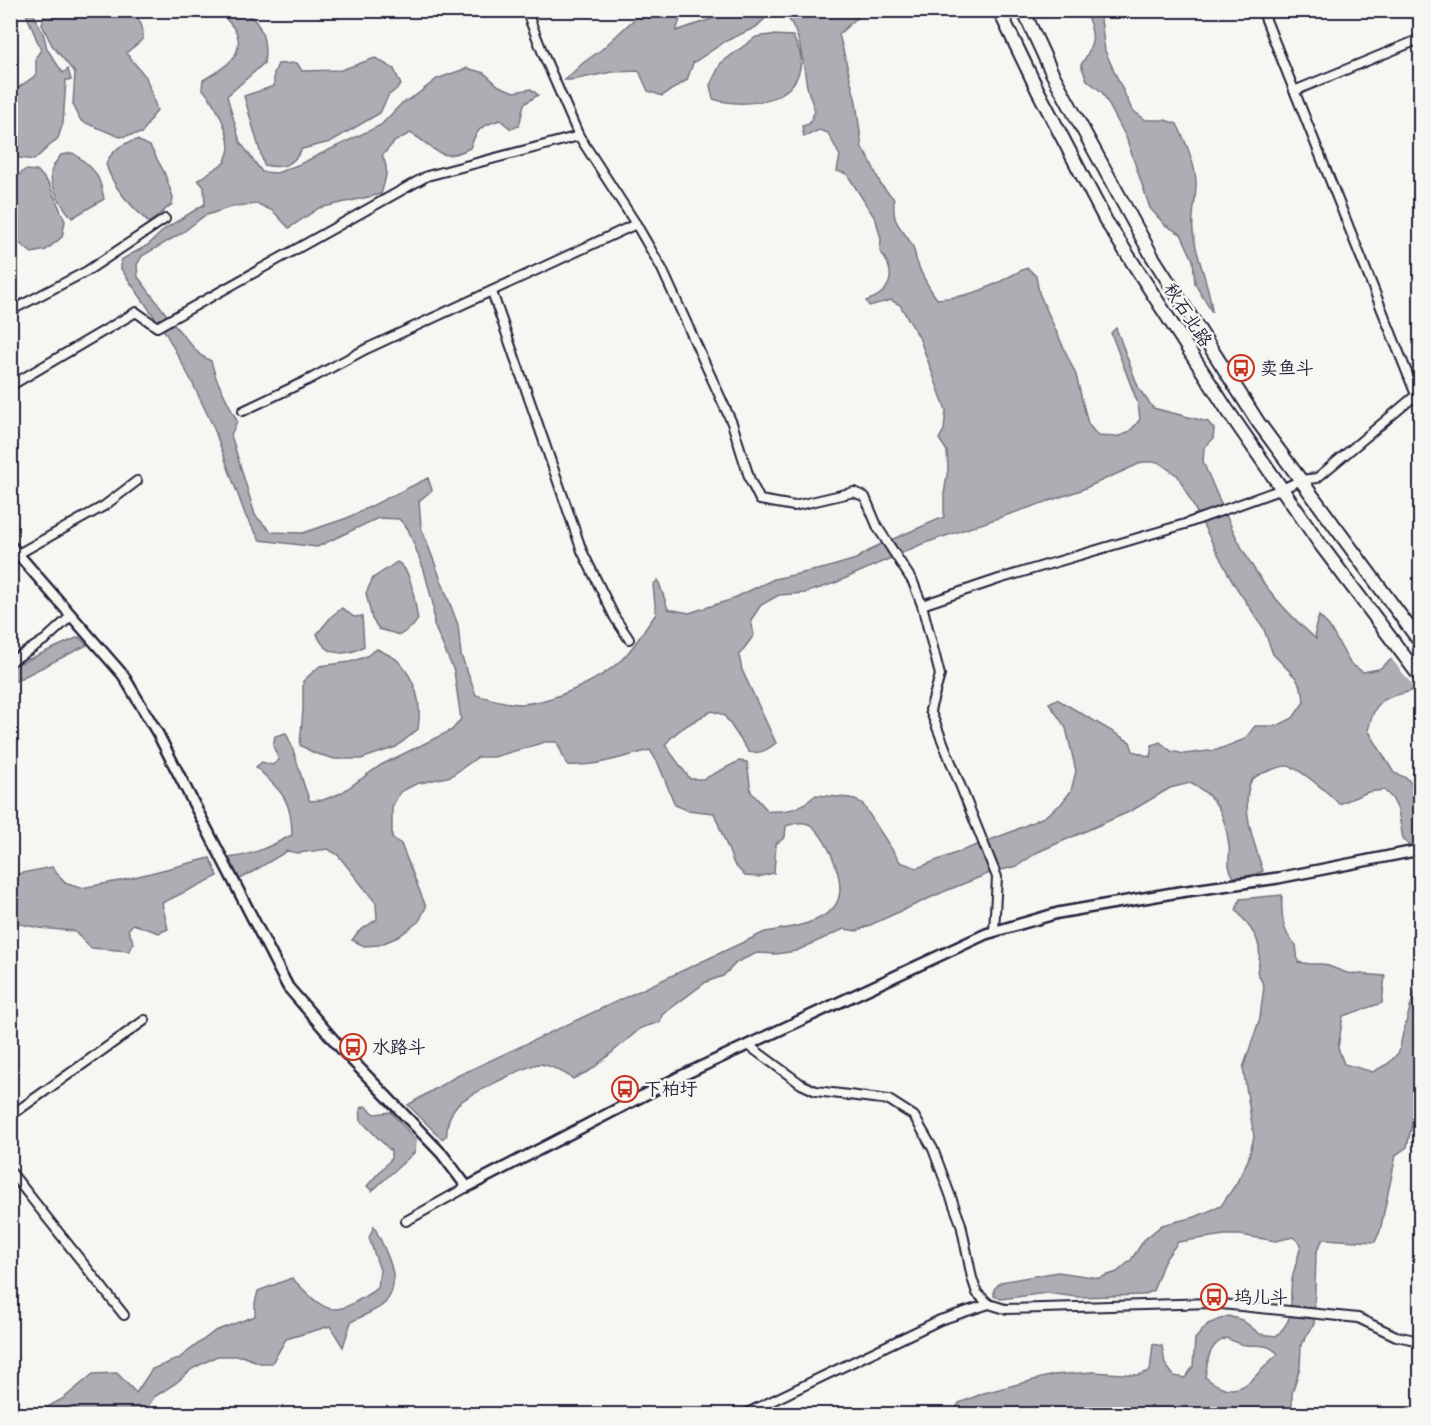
<svg xmlns="http://www.w3.org/2000/svg" width="1431" height="1425" font-family="'Shantell Sans','LXGW WenKai TC',sans-serif">
<style>
.water{fill:#adadb3;stroke:#757583;stroke-width:1.5;fill-rule:evenodd}
.pier{fill:#f6f6f2}
.lines{fill:none;stroke-linecap:round;stroke-linejoin:round}
.minor-casing{stroke:#22223b;stroke-width:12}
.tertiary-casing{stroke:#22223b;stroke-width:14}
.primary-casing{stroke:#22223b;stroke-width:16}
.minor{stroke:#f6f6f2;stroke-width:8}
.tertiary{stroke:#f6f6f2;stroke-width:9}
.primary{stroke:#f6f6f2;stroke-width:12}
.labels{text-anchor:middle;stroke-width:5;stroke-linejoin:round;paint-order:stroke}
.street-label{font-size:18px;fill:#22223b;stroke:#f6f6f2}
.poi-label{font-size:18px;fill:#22223b;stroke:#f6f6f2;text-anchor:start}
</style>
<rect width="100%" height="100%" fill="#f6f6f2"/>
<filter id="ink" filterUnits="userSpaceOnUse"><feTurbulence type="fractalNoise" baseFrequency=".0167" numOctaves="2"/><feDisplacementMap in="SourceGraphic" scale="12" xChannelSelector="R" yChannelSelector="G"/><feConvolveMatrix kernelMatrix="1 2 1 2 8 2 1 2 1" color-interpolation-filters="sRGB"/></filter>
<g filter="url(#ink)">
<!-- water -->
<g class="water">
<polygon points="25,11 32,11 44,36 47,49 63,73 68,69 71,80 66,80 63,123 58,138 34,160 13,157 11,152 11,93 36,75 36,57 41,50"/>
<path d="M128,11C139,15 144,27 143,39L126,53L146,77L157,110L142,133L120,137L81,121L73,104L75,73L52,45L42,25L45,11Z"/>
<path d="M220,11C226,11 238,8 244,12C263,22 267,43 264,63L227,96L240,142L262,172L277,173L300,164L381,125L402,103L415,96L437,79L467,68L484,73L499,86L514,92L531,89L538,95L524,104L519,126L511,129L500,120C480,126 477,129 470,148C437,165 436,146 410,133L394,142L382,156C390,169 385,180 381,194L319,208L289,228L273,211L258,204L234,206L204,216L182,233L142,256L137,265L138,277L175,326L200,355L211,361L216,378L237,421L231,435L255,515L271,532L303,533L347,518L428,478L432,490L419,501L421,527L458,625L461,655L476,695C490,699 507,704 522,704C553,702 605,679 626,655C637,643 646,627 656,614L653,585L658,580L668,609L689,613L730,600L774,579L826,568L856,559L877,546L944,517V494L948,469L947,451L939,439L944,430L946,410L919,337L900,305L891,300L869,306L866,301C893,292 897,273 880,251L881,239L876,220L847,174L837,171L840,156L828,133L819,130L804,137L802,126L809,124L815,111C812,101 807,91 806,80C802,57 800,28 782,11H860V15L839,34L856,102L862,148L870,160L881,185L894,199C892,226 900,224 912,245C915,250 915,257 917,262C922,276 929,288 937,299C957,298 975,294 993,285C1005,280 1015,272 1028,268L1036,276L1039,293L1076,375L1088,424L1098,436C1119,438 1128,437 1140,419L1138,404L1111,333L1116,328L1139,389L1153,408L1208,422L1214,429L1213,439L1204,448L1203,462C1221,503 1238,549 1265,585C1280,605 1298,623 1316,639L1315,628L1319,616L1329,626L1350,663L1363,672L1379,669L1420,637V688C1389,700 1377,691 1368,730L1394,773L1407,778L1420,795V857L1403,839L1398,810L1392,798L1384,790L1368,792L1339,804C1332,796 1297,766 1288,766C1281,766 1273,769 1266,772C1259,774 1251,778 1249,786C1242,814 1255,845 1263,871L1249,877H1234C1225,864 1231,859 1229,845C1225,816 1218,796 1190,783L1170,788L1131,811L1038,852L1017,866L990,873L943,892L857,931L844,929L796,951L776,954L757,953L737,962L723,976L706,982L662,1015L660,1022L641,1028L591,1070L573,1079C563,1072 552,1065 539,1064C530,1064 463,1098 457,1105C450,1113 446,1125 447,1135L442,1139L408,1105L455,1077L765,932C787,928 819,925 834,907C850,888 829,841 813,827C805,820 795,823 786,826L785,837L776,844L774,873L758,877L745,876L734,864L714,813L687,810L675,805L658,763L650,750C623,757 595,767 567,765L557,742H545L494,757H478L451,776L416,784L400,792L392,807V838L401,844L426,907L419,921L398,937L379,945L364,946L352,940L358,932L377,919L376,903L338,855L328,849L298,853L287,851L239,880L227,858C251,856 271,846 292,835C292,799 281,791 256,767L262,762L272,765L279,760L273,746L275,736L286,733C297,754 300,779 310,801L323,800L341,793L381,765L452,730L461,719L454,671L434,625L433,604L424,570L408,529L399,519L378,518L317,547L260,540L246,517L213,426L191,380L165,332L121,269V260L148,245L166,228L205,204L204,187L198,180L225,162C226,157 229,152 229,147C228,127 215,103 202,88L203,80C220,70 245,58 237,34C234,26 224,18 220,11ZM1143,462H1158L1178,476L1232,581L1263,627L1273,654L1296,678L1303,693L1304,702L1293,718L1277,726H1255L1245,739L1217,750L1184,754L1171,751L1160,742L1152,745L1150,757L1133,751L1130,742L1057,699L1049,703L1066,728L1076,771L1071,791L1061,804L1044,817L1011,832L917,868L900,862L862,803L850,798L816,795C799,809 790,812 768,811L751,792L747,762L739,761L704,779H690L665,745C675,730 696,720 712,711L724,715L749,752C761,754 767,750 776,743L742,670L739,655L754,635L751,620L761,605L779,595L805,593L835,583L922,544L1081,490Z"/>
<polygon points="643,11 683,11 676,31 735,11 773,11 756,27 726,41 693,63 687,80 662,96 648,91 639,71 612,72 572,80 565,80 583,63 601,50"/>
<path d="M1085,11H1100L1105,51L1132,110L1146,120H1165L1177,124C1186,142 1194,160 1196,180C1197,197 1191,215 1193,231C1196,259 1210,284 1212,312L1195,284L1193,260L1181,234L1165,225L1150,208L1126,137L1102,92L1087,80L1081,65C1096,43 1095,34 1085,11Z"/>
<path d="M770,35L793,36C795,42 801,51 801,58C801,103 746,109 713,99L710,85L721,63L756,37Z"/>
<path d="M375,58L394,69L401,85L388,96L380,113L330,142L302,149C292,166 283,169 264,165L244,96L274,86V73L278,64L297,63L302,71L341,70Z"/>
<path d="M137,140L150,146L164,172L173,197L172,204L149,223C131,205 113,189 106,164C112,150 122,143 137,140Z"/>
<path d="M73,153C93,167 100,174 104,199L72,218C63,207 52,191 51,176C50,168 57,161 61,155Z"/>
<polygon points="25,170 38,171 49,184 65,221 62,237 46,250 32,253 11,237 11,181"/>
<path d="M397,562C413,570 414,602 418,619L413,626L400,635L379,629L372,619L366,593L373,578Z"/>
<path d="M342,608L354,617L362,616L364,646C346,657 325,656 317,634L332,616Z"/>
<polygon points="79,637 87,645 11,683 11,667"/>
<path d="M377,649C384,653 393,656 398,661C416,680 422,704 418,729L396,747L361,759H335L314,753L300,745L303,710V681L320,666L350,662L365,657Z"/>
<polygon points="210,858 218,876 162,903 168,929 159,933 133,924 128,930 134,943 129,951 91,948 74,931 39,928 11,922 11,869 17,874 52,867 65,883 81,888 119,881"/>
<path d="M1282,895C1281,911 1282,934 1296,945L1298,962L1310,964H1323L1347,973L1385,976L1382,1003L1343,1016L1338,1048L1344,1064L1373,1072L1389,1063L1399,1052L1403,1033L1420,973V1087L1407,1147L1396,1155L1380,1231L1375,1242L1323,1239L1316,1253L1314,1324L1301,1346L1300,1367L1292,1393V1414H956L955,1410L959,1403L984,1393L1053,1375L1093,1372L1138,1375L1150,1371L1153,1344L1162,1346L1165,1364L1174,1376L1185,1378L1193,1367L1195,1339L1208,1324L1228,1316L1242,1320L1260,1334L1276,1336C1298,1316 1288,1305 1292,1280C1294,1268 1299,1256 1301,1244L1293,1237L1276,1241L1240,1235H1224L1178,1242L1164,1261L1153,1291L1143,1295L1078,1297L1046,1293L1001,1299L994,1296V1289L1001,1282L1058,1272L1099,1278L1117,1272L1131,1260L1144,1240L1162,1225L1195,1217L1221,1206L1236,1184L1248,1160L1254,1137L1243,1068L1260,1018L1264,986L1257,972C1265,942 1254,932 1236,910L1240,899ZM1227,1338C1233,1341 1239,1345 1246,1345C1258,1346 1269,1343 1278,1354C1253,1374 1242,1407 1205,1377C1208,1360 1208,1344 1227,1338Z"/>
<polygon points="365,1106 375,1114 391,1112 416,1140 415,1152 372,1191 367,1186 391,1159 391,1151 361,1121 360,1109"/>
<path d="M374,1226C384,1249 405,1280 385,1303C377,1311 361,1316 351,1322L343,1347L330,1326L286,1339L272,1363H260L242,1356H217L192,1369L176,1383L154,1397L143,1414H35L64,1398L93,1374L117,1373L136,1393L152,1369L178,1359L215,1331L255,1316V1303L258,1291L292,1278C330,1317 332,1318 378,1288L380,1270L369,1238Z"/>
</g>
<!-- pier -->
<polygon class="pier" points="1420,634 1420,691 1418,692 1390,657"/>
<g class="lines">
<defs>
<g id="minor">
<polyline points="526,10 544,56 579,136 636,224 662,269 732,423 750,480 760,500 794,506 854,492 865,497 878,528 913,582 922,605 940,675 930,710 997,877 994,931"/>
<polyline points="1294,91 1420,39"/>
<polyline points="492,292 582,551 615,618 629,639"/>
<polyline points="10,311 87,271 165,219"/>
<polyline points="10,386 136,312 157,327 427,176 579,136"/>
<polyline points="243,411 312,378 366,349 636,224"/>
<polyline points="10,560 18,554 104,506 137,481"/>
<polyline points="922,605 999,579 1185,524 1282,489 1301,480 1317,478 1416,395 1262,10"/>
<polyline points="10,662 46,639 71,616"/>
<polyline points="748,1045 801,1084 816,1091 889,1100 914,1116 933,1149 961,1224 972,1278 977,1293 989,1304 1005,1309 1212,1303 1358,1318 1396,1336 1420,1341"/>
<polyline points="10,1116 145,1020"/>
<polyline points="10,1171 124,1315"/>
<polyline points="406,1221 467,1187"/>
<polyline points="745,1414 940,1320 989,1304"/>
</g>
<polyline id="tertiary" points="10,545 123,675 158,734 288,987 345,1053 442,1154 467,1187 681,1076 986,934 1058,913 1173,893 1278,878 1420,850"/>
<g id="primary">
<polyline points="999,10 1038,91 1106,221 1226,408 1320,544 1420,677"/>
<polyline points="1023,10 1052,73 1152,256 1258,422 1420,642"/>
</g>
</defs>
<!-- minor casing -->
<use href="#minor" class="minor-casing"/>
<!-- tertiary casing -->
<use href="#tertiary" class="tertiary-casing"/>
<!-- primary casing -->
<use href="#primary" class="primary-casing"/>
<!-- minor -->
<use href="#minor" class="minor"/>
<!-- tertiary -->
<use href="#tertiary" class="tertiary"/>
<!-- primary -->
<use href="#primary" class="primary"/>
</g>
</g>
<!-- icons -->
<defs>
<symbol id="bus-ring" viewBox="-11 -11 22 22"><circle r="9.5" fill="#f6f6f2" stroke="#c8321e" stroke-width="1.5"/><path d="M-5-6H5V4H4V6H2V4H-2V6H-4V4H-5ZM-3.5-4V0h7V-4ZM-3.5 1.2v1.5H-2V1.2ZM2 1.2v1.5H3.5V1.2Z" fill="#c8321e"/></symbol>
</defs>
<g fill-rule="evenodd">
<use href="#bus-ring" x="1226" y="353" width="30" height="30"/>
<use href="#bus-ring" x="338" y="1032" width="30" height="30"/>
<use href="#bus-ring" x="610" y="1074" width="30" height="30"/>
<use href="#bus-ring" x="1199" y="1282" width="30" height="30"/>
</g>
<g class="labels">
<!-- street labels -->
<g class="street-label">
<text transform="translate(1188 315) rotate(57)" y="6">秋石北路</text>
</g>
<!-- poi labels -->
<g class="poi-label">
<text x="1260" y="374">卖鱼斗</text>
<text x="372" y="1053">水路斗</text>
<text x="644" y="1095">下柏圩</text>
<text x="1234" y="1303">坞儿斗</text>
</g>
</g>
<!-- margin -->
<rect width="1431" height="1425" fill="none" stroke="#f6f6f2" stroke-width="36"/>
<rect x="18" y="18" width="1395" height="1389" fill="none" stroke="#22223b" stroke-width="2" filter="url(#ink)"/>
</svg>
